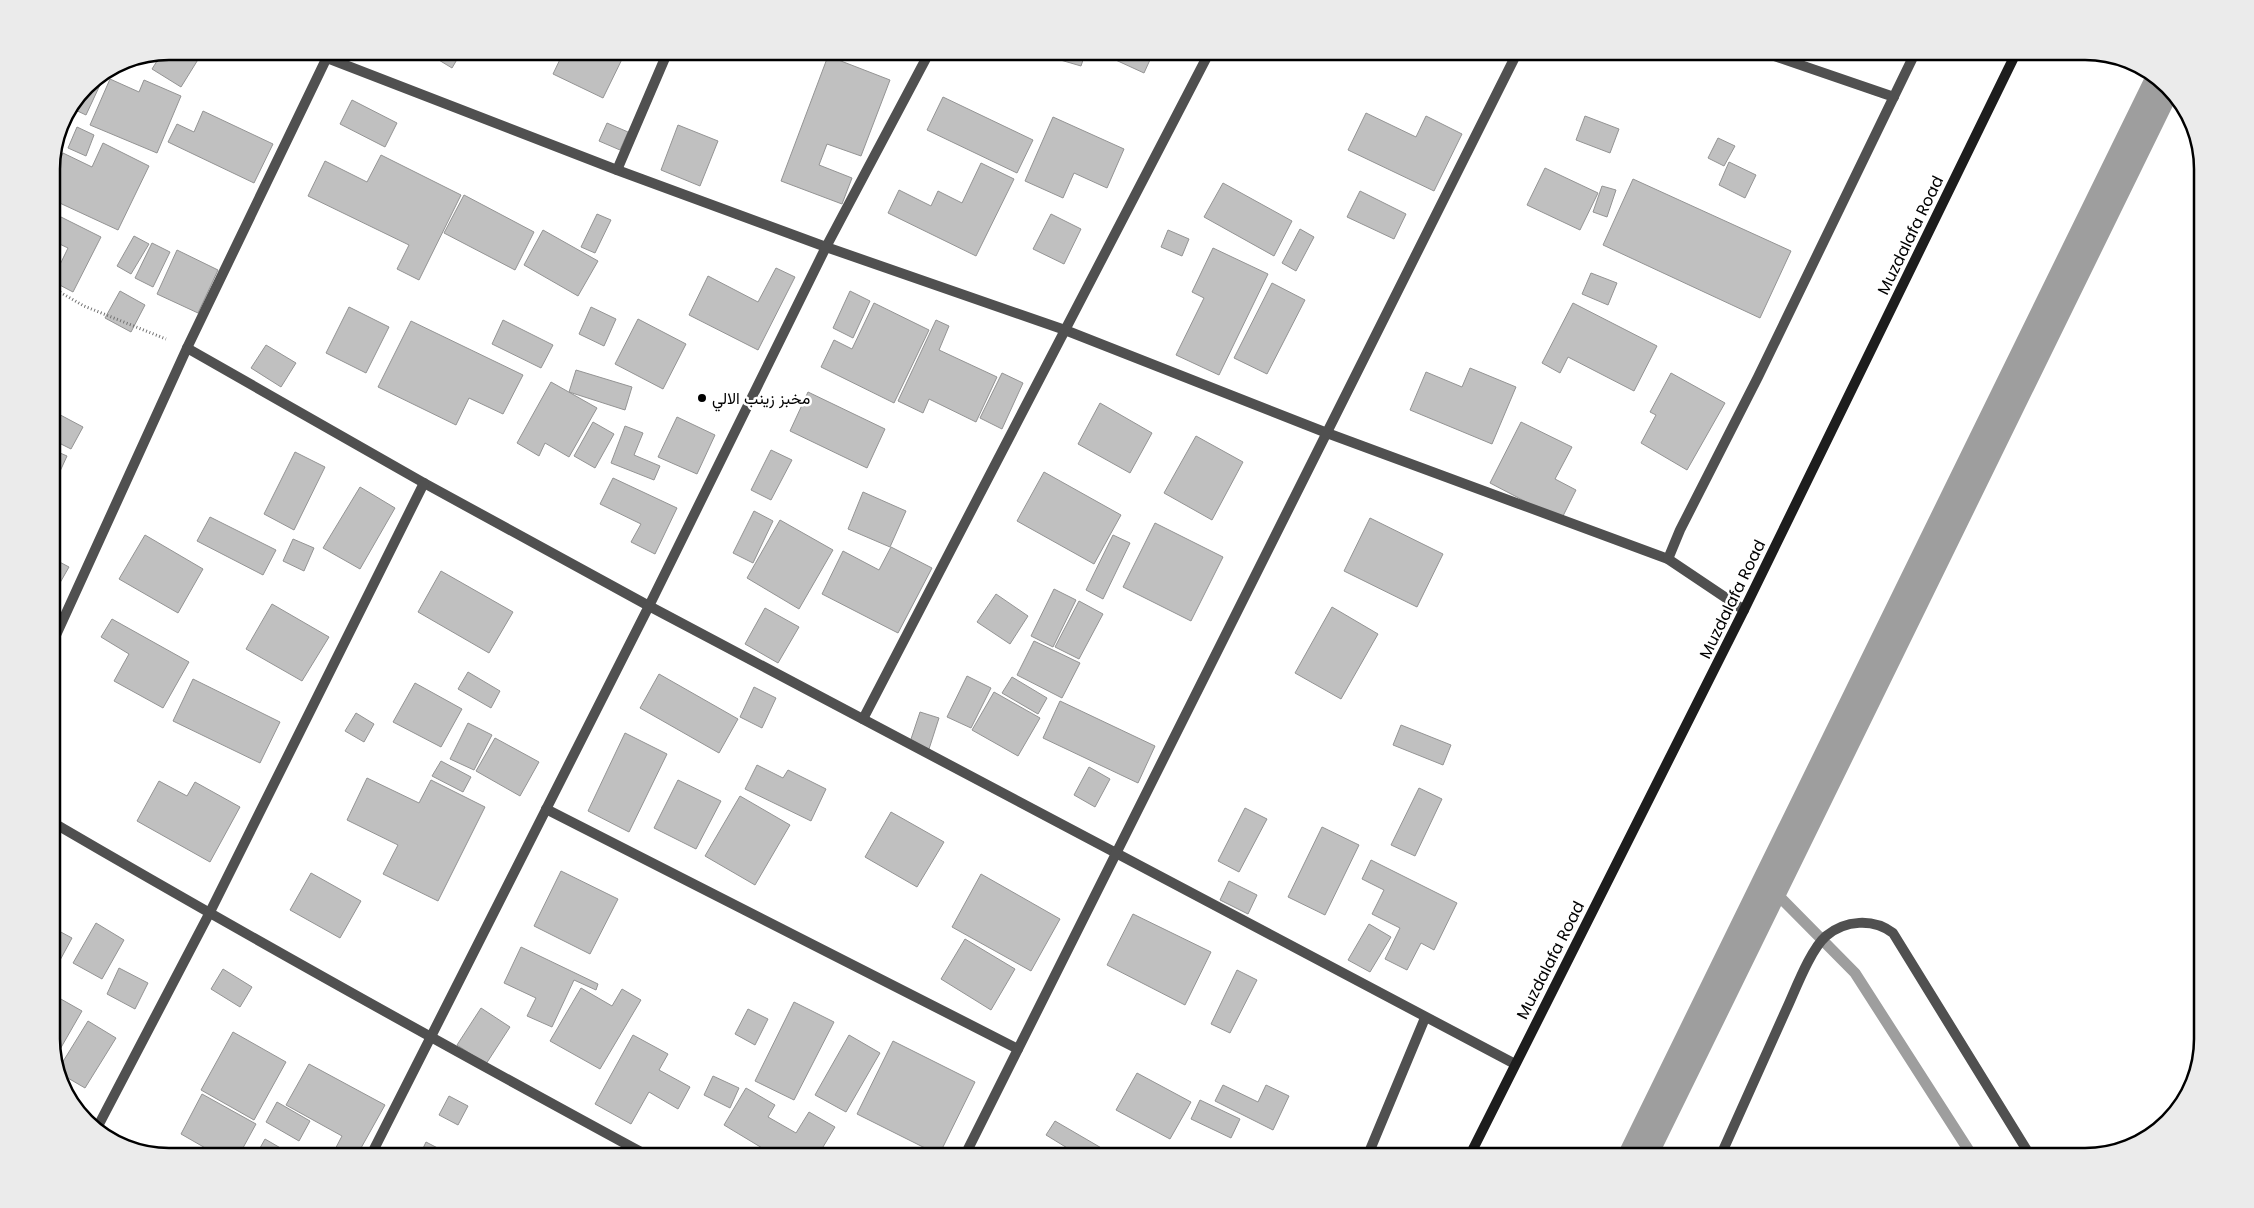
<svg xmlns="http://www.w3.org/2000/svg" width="2254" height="1208" font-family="Poppins,Vazirmatn,sans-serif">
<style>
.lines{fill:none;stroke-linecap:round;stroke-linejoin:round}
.stream{stroke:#9e9e9e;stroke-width:11}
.canal{stroke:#9e9e9e;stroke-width:38}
.building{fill:#c0c0c0;stroke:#949494}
.path{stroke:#727272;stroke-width:3;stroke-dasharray:1 2.5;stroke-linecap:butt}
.street{stroke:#505050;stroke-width:10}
.secondary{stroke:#1d1d1d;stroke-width:10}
.poi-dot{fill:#000;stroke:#fff;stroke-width:2}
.labels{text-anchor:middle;stroke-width:5;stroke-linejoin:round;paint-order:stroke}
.street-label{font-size:16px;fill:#000;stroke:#fff}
.poi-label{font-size:16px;fill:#000;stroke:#fff;text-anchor:start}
.rim{fill:none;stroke:#000;stroke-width:2.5}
</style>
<rect width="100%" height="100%" fill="#fff"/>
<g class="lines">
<!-- stream -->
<polyline class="stream" points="1770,887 1855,973 1973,1157"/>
<!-- canal -->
<polyline class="canal" points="1637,1157 2162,85"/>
</g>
<!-- building -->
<g class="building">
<polygon points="169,51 188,51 199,58 181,87 152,69 162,53"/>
<polygon points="424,51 462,51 452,68"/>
<polygon points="564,51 626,51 603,98 553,74"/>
<polygon points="1060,51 1086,51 1081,66 1057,59"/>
<polygon points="1096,51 1154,51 1144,73"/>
<polygon points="828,56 890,80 861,156 827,144 819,165 852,178 842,204 781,181"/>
<polygon points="106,72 86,115 71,108 86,85"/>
<polygon points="110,79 139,92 144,80 181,96 157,153 90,125"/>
<polygon points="943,97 1033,140 1017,173 927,130"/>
<polygon points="352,100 397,123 385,147 340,124"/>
<polygon points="203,111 273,144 254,183 168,142 177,124 194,132"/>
<polygon points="1366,113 1416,137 1426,116 1462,134 1434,191 1348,150"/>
<polygon points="1585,116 1619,129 1610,153 1576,140"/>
<polygon points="1053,117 1124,149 1107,188 1074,173 1063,198 1025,181"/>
<polygon points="607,123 628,132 620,150 599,141"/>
<polygon points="678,125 718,141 700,186 661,170"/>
<polygon points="77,127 94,135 86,156 68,148"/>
<polygon points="1718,138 1735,146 1724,166 1708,158"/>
<polygon points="103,143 149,166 118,230 51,199 51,177 63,153 92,167"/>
<polygon points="381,155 461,195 419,280 397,269 409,245 308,196 325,161 367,182"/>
<polygon points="1729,162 1756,175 1745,198 1719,185"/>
<polygon points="981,163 1014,179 976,256 888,213 899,190 931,206 938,191 962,203"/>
<polygon points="1545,168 1598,193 1580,230 1527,205"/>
<polygon points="1633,179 1791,251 1760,318 1603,245"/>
<polygon points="1223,183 1292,221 1274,256 1204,217"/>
<polygon points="1602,186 1616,190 1607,217 1593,212"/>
<polygon points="1360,191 1406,214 1394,239 1347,217"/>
<polygon points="464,195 534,232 515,270 444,233"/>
<polygon points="51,212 101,237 73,292 52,281 68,248 51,240"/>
<polygon points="597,214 611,220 595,253 581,247"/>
<polygon points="1051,214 1081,229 1064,264 1033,249"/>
<polygon points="1300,229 1314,237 1296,271 1282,263"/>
<polygon points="543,230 598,261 578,296 524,265"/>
<polygon points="1168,230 1189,239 1182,256 1161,247"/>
<polygon points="134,236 149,244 131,274 117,266"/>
<polygon points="152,243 170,252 153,287 135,278"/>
<polygon points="1213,248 1268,274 1219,375 1176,355 1204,298 1192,292"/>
<polygon points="177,250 218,270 198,313 157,294"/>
<polygon points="776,268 795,277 758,350 689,315 708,276 758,302"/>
<polygon points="1591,273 1617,283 1608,305 1582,294"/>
<polygon points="1272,283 1305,300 1267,374 1234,358"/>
<polygon points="120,291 145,305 131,332 105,318"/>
<polygon points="850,291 870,301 853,338 833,328"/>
<polygon points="874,303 929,330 894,403 821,367 834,340 852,349"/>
<polygon points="1573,303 1657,346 1634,391 1568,357 1560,373 1542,363"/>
<polygon points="349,307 389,327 366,373 326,353"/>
<polygon points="591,307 616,319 604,346 579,334"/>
<polygon points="638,319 686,344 663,389 615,364"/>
<polygon points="503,320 553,345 541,368 492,344"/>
<polygon points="936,320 949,326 939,350 997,377 976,422 929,399 923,413 898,401"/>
<polygon points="411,321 523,375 503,414 469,398 456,425 378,387"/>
<polygon points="266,345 296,363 281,387 251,368"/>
<polygon points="1470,368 1516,387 1492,444 1410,410 1426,372 1462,387"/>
<polygon points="576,370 632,387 625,410 569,392"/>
<polygon points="1002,373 1023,383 1002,429 980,418"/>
<polygon points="1671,373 1725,403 1687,470 1641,443 1656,415 1650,412"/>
<polygon points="551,382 597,408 569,457 545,443 539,456 517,443"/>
<polygon points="808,392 885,429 867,468 790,431"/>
<polygon points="1100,403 1152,433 1130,473 1078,444"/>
<polygon points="51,410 83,427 71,449 51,439"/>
<polygon points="677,417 715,435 697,474 658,457"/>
<polygon points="593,422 614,434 595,468 574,456"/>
<polygon points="1521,422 1572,447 1555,479 1576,490 1561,520 1490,483"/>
<polygon points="625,426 643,433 634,455 660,466 654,480 611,463"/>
<polygon points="1196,436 1243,462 1212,520 1164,493"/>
<polygon points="51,449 67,456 56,480 52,477"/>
<polygon points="771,450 792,460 771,500 751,490"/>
<polygon points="295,452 325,467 294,530 264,514"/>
<polygon points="1044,472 1121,515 1094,564 1017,521"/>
<polygon points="613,478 677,508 655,554 631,542 641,524 600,504"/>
<polygon points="360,487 395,508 360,569 323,548"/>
<polygon points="863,492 906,511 890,547 848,529"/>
<polygon points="754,511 773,521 753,563 733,553"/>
<polygon points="210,517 276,550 263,575 197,541"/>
<polygon points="1370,518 1443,554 1417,607 1344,571"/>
<polygon points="780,520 833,550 799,609 747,578"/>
<polygon points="1155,523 1223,557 1191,621 1123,587"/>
<polygon points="145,535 203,569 178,613 119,579"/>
<polygon points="1113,535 1130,543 1103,599 1086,590"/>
<polygon points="293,539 314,548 304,571 283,561"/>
<polygon points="891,547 932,568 898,633 822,594 843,551 879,570"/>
<polygon points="52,558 69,567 57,588 52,585"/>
<polygon points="441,571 513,612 489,653 418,612"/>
<polygon points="1054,589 1076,600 1053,647 1031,636"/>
<polygon points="996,594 1028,616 1010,644 977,622"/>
<polygon points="1079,601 1103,614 1079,659 1055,647"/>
<polygon points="272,604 329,637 302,681 246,649"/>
<polygon points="1332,607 1378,634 1341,699 1295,673"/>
<polygon points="765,608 799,627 778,663 745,644"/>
<polygon points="112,619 189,662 163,708 114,681 129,654 101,637"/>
<polygon points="1034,641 1080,663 1062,698 1017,675"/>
<polygon points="468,672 500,691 491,708 458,689"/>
<polygon points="659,674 738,719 719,753 640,708"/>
<polygon points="967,676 991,688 971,728 947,717"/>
<polygon points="1012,677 1047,698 1038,714 1002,693"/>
<polygon points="193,679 280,722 260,763 173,721"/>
<polygon points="415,683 462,709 441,747 393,722"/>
<polygon points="754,687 776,698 762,728 740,717"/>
<polygon points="994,692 1040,718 1018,756 972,730"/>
<polygon points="1060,701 1155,746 1138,783 1043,738"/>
<polygon points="920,712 939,718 929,749 910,742"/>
<polygon points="356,713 374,724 364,742 345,731"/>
<polygon points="468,723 492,735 474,770 450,759"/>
<polygon points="1401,725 1451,745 1443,765 1393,745"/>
<polygon points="625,733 667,754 629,832 588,811"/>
<polygon points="495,738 539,762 520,796 476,771"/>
<polygon points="441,761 471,777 463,792 432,776"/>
<polygon points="757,765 783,778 788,770 826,789 811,821 745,789"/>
<polygon points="1089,767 1110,779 1095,807 1074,795"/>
<polygon points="367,778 419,803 431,780 485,807 438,901 383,874 398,845 347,820"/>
<polygon points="678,780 721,801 696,849 654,828"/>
<polygon points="159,781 187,796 195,782 240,807 210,862 137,821"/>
<polygon points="1419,788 1442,799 1415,856 1391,845"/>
<polygon points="740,796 790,825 755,885 705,856"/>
<polygon points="1245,808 1267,819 1239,872 1218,861"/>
<polygon points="891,812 944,842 917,887 865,857"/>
<polygon points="1322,827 1359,845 1325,915 1288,897"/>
<polygon points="1371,860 1457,903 1434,950 1421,943 1407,970 1385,959 1400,928 1372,914 1384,890 1362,879"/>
<polygon points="561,871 618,899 590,954 534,926"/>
<polygon points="311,873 361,901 340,938 290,910"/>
<polygon points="981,874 1060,919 1031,971 952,927"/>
<polygon points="1229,881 1257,895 1248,914 1220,900"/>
<polygon points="1133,914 1211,952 1185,1005 1107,965"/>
<polygon points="96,923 124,940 102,979 73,963"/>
<polygon points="1369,924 1391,937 1370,972 1348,960"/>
<polygon points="57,930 72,938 52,975 52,940"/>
<polygon points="965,939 1015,969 991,1010 941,979"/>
<polygon points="521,947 598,984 596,990 574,980 552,1027 527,1016 536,998 504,983"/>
<polygon points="119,968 148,983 135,1009 107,994"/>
<polygon points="223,969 252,987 240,1007 211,989"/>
<polygon points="1237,970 1257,980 1230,1033 1211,1024"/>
<polygon points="581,988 612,1006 622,989 641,1000 600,1069 550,1041"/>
<polygon points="52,994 82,1011 55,1058 52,1047"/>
<polygon points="794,1002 834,1022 794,1100 755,1081"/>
<polygon points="481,1008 510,1027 486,1064 457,1045"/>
<polygon points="748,1009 768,1019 755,1045 735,1034"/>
<polygon points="88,1021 116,1038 85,1088 61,1074 59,1068"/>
<polygon points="233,1032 286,1062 254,1120 201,1090"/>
<polygon points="633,1035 668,1054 659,1070 690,1087 678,1109 649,1092 631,1124 595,1104"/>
<polygon points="849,1035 880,1053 846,1112 815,1095"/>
<polygon points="893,1041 975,1082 939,1155 857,1114"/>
<polygon points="309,1064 385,1105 356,1157 331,1157 342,1136 286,1105"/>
<polygon points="1137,1073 1191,1102 1170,1139 1116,1110"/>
<polygon points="713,1076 739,1088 730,1108 704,1095"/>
<polygon points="1223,1085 1258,1102 1266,1085 1289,1096 1273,1130 1215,1101"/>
<polygon points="746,1088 775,1105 768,1117 796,1133 809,1112 835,1127 817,1157 777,1157 724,1125"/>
<polygon points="202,1094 256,1124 238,1157 221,1157 181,1134"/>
<polygon points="449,1096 468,1106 458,1125 439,1115"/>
<polygon points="1200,1100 1240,1119 1231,1138 1191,1119"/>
<polygon points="277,1102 310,1121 299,1141 266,1122"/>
<polygon points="1055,1121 1110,1153 1107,1157 1082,1157 1046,1135"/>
<polygon points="265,1139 296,1157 255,1157"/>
<polygon points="426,1142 455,1157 419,1157"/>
<polygon points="1175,1148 1190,1157 1170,1157"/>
</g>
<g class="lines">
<!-- path -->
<polyline class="path" points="51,287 84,306 166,339"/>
<!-- street -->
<g class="street">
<polyline points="309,51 617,170 826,247 1065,330 1327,433 1668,559 1744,610"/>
<polyline points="1760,51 1894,97"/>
<polyline points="617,170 668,51"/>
<polyline points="187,348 424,483 649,606 1515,1064"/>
<polyline points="1668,559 1680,530 1758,377 1916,51"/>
<polyline points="52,644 187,348 330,51"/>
<polyline points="863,719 1210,51"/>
<polyline points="546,809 1018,1049"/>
<path d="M52,822C249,937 449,1048 650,1157"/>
<polyline points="97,1128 209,914 424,483"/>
<polyline points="370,1157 649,606 826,247 930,51"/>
<polyline points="964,1157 1518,51"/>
<polyline points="1367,1157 1425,1018"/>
<path d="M1720,1157C1742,1108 1764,1059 1786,1010C1795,991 1810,950 1826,936C1845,920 1873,918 1893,933L2031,1157"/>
</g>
<!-- secondary -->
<polyline class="secondary" points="1469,1157 1744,610 2017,51"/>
</g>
<!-- markers -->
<circle class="poi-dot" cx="702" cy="398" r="5"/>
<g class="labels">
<!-- street labels -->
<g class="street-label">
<text transform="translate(1910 235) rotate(-64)" y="6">Muzdalafa Road</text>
<text transform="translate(1732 599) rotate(-64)" y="6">Muzdalafa Road</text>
<text transform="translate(1550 960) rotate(-63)" y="6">Muzdalafa Road</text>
</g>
<!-- poi labels -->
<g class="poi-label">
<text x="712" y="404">مخبز زينب الالي</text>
</g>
</g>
<!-- crop -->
<path d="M0 0H2254V1208H0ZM169 60H2085A109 109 0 0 1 2194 169V1039A109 109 0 0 1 2085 1148H169A109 109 0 0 1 60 1039V169A109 109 0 0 1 169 60Z" fill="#ebebeb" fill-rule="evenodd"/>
<path class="rim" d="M169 60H2085A109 109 0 0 1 2194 169V1039A109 109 0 0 1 2085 1148H169A109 109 0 0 1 60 1039V169A109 109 0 0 1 169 60Z"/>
</svg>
